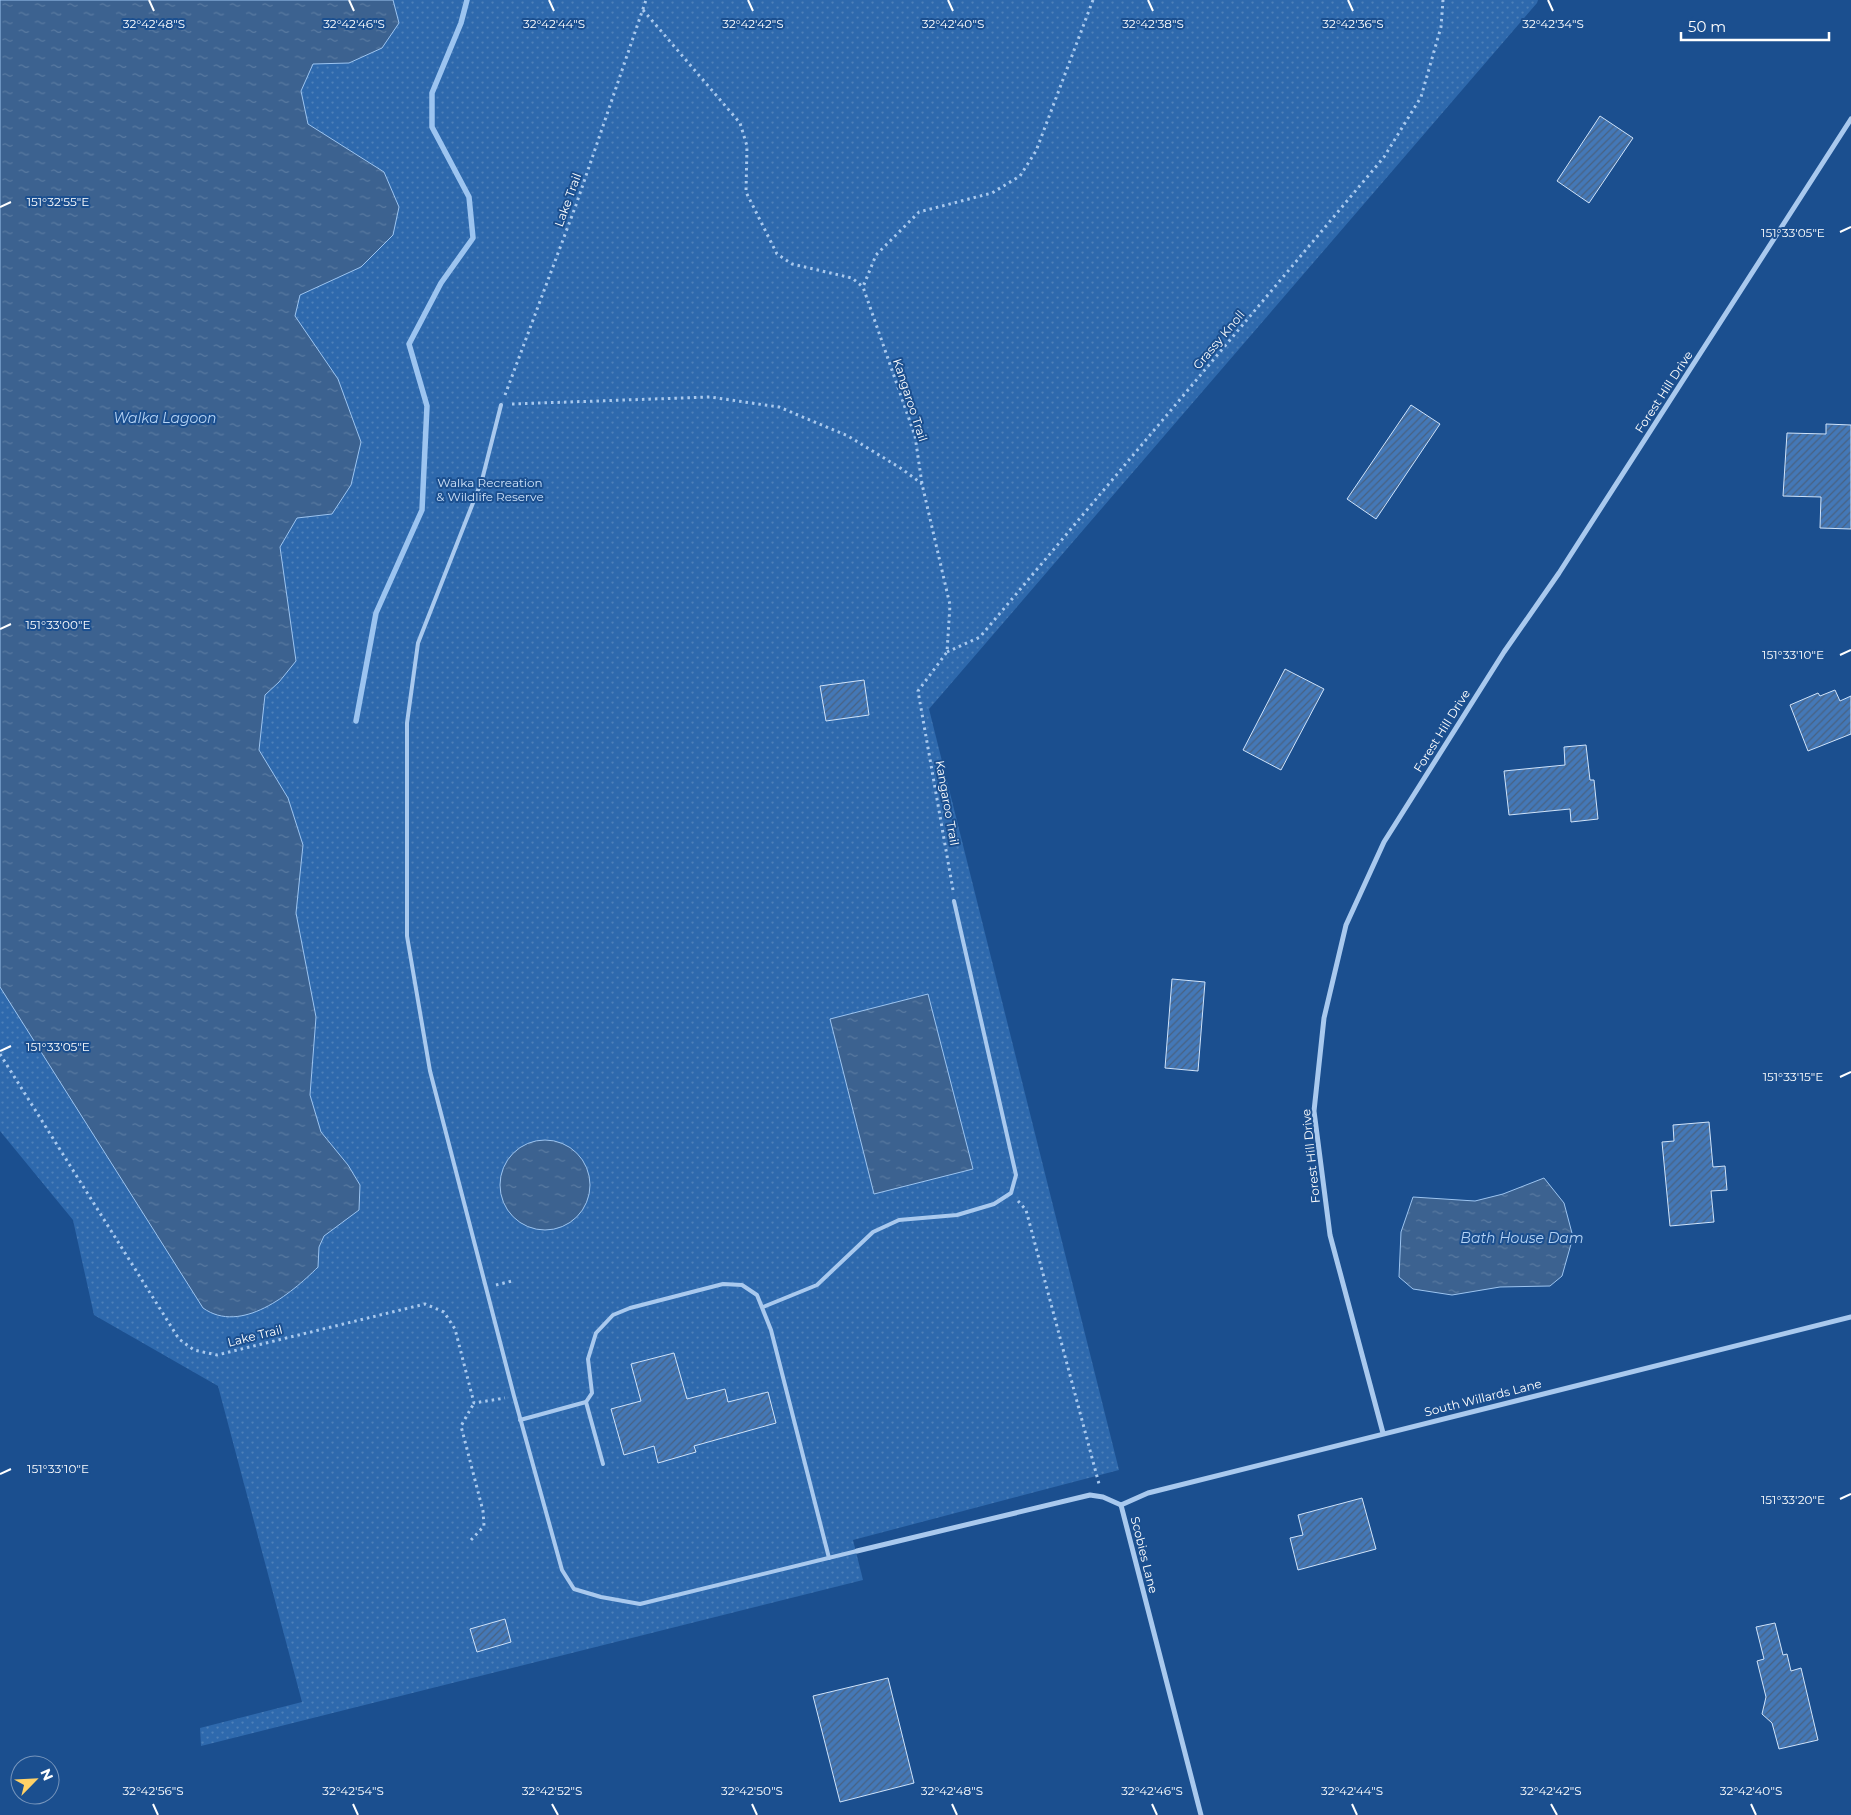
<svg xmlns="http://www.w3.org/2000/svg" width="1851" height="1815" font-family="Montserrat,sans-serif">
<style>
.park{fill:url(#park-dots)}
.water{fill:url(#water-ripples);stroke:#9cc4f0}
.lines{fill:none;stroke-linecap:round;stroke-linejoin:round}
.stream{stroke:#9cc4f0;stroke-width:5.5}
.building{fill:url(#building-hatch);stroke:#cfe3fa}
.path{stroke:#a9c9ee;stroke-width:3;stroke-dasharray:2.5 4;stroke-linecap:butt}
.lane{stroke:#a9c9ee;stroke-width:4}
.street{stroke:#a9c9ee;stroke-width:5}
.ticks{fill:none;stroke:#fff;stroke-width:2}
.labels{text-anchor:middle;stroke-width:4;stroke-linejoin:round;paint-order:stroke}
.street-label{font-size:12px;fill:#fff;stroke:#1b4f8f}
.park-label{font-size:12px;fill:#cfe3fa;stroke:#1b4f8f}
.water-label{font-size:14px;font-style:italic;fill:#b5d3f5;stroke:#1b4f8f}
.ticks-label{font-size:12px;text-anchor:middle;fill:#fff;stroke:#1b4f8f;stroke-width:4;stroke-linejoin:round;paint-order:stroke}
</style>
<defs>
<pattern id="park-dots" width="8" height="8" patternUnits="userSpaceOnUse" patternTransform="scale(1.25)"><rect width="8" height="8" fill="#2e69ad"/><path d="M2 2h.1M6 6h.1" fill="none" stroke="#4d80b9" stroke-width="1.8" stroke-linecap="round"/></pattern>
<pattern id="water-ripples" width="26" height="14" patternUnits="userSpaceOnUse" patternTransform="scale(1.25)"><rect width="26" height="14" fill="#3c6290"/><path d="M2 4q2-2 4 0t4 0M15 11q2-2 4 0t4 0" fill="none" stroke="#597aa1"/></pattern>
<pattern id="building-hatch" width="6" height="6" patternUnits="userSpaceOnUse" patternTransform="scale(1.25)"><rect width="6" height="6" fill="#4478b7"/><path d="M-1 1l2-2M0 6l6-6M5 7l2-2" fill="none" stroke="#486282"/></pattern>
</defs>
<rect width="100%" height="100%" fill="#1b4f8f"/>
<!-- park -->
<polygon class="park" points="0,0 1538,0 1537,3 929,709 1119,1470 853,1540 863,1580 201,1746 200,1728 302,1702 218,1386 94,1315 73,1220 0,1131"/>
<!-- water -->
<g class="water">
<path d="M0,0H393L399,23L382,48L349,63L313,64L301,91L308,124L384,172L399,207L393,235L361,267L300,295L295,316L338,379L361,442L351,485L332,514L297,518L280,547L296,661L279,682L265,695L259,750L288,798L303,845L296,913L316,1017L310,1095L321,1132L348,1165L360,1185L359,1210L324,1236L319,1247L318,1267C291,1294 241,1335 203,1308L0,987Z"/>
<polygon points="928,994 973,1169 874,1194 830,1019"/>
<circle cx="545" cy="1185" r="45"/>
<polygon points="1544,1178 1564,1203 1573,1237 1562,1276 1550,1286 1500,1287 1452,1295 1413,1289 1399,1277 1401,1232 1413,1197 1475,1201 1503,1194"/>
</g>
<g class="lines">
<!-- stream -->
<polyline class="stream" points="356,721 376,613 422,510 427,406 409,344 441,283 473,238 469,197 432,127 432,93 461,23 467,0"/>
</g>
<!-- building -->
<g class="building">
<polygon points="1600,116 1633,138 1589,203 1557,181"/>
<polygon points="1411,405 1440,424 1376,519 1347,499"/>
<polygon points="1826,424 1851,425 1851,529 1820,528 1821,497 1783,496 1787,433 1826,434"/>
<polygon points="1285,669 1324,689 1281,770 1243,750"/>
<polygon points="864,680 869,715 826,721 820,686"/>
<polygon points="1835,690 1840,701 1851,696 1851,734 1808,751 1790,705 1818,693 1820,696"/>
<polygon points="1586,745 1590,780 1594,780 1598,819 1571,822 1570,809 1509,815 1504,771 1565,765 1564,747"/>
<polygon points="1172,979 1205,982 1198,1071 1165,1068"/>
<polygon points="1709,1122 1713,1167 1725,1166 1727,1190 1711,1191 1714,1222 1670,1226 1662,1142 1674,1141 1673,1125"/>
<polygon points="674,1353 687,1399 725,1389 728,1402 768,1392 776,1423 694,1446 696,1452 658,1463 654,1446 624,1455 611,1409 641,1401 631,1364"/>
<polygon points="1362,1498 1376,1549 1298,1570 1290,1538 1303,1535 1298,1515"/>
<polygon points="505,1619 511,1642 477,1652 470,1629"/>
<polygon points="1775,1623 1783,1655 1787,1654 1791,1671 1801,1668 1818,1740 1779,1749 1772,1723 1762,1714 1766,1697 1757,1661 1764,1659 1756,1627"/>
<polygon points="888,1678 914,1783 840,1802 813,1696"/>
</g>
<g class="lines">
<!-- path -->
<g class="path">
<polyline points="643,10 740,123 747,146 746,192 777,254 792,264 852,278 863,287"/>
<polyline points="505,395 576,205 646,0"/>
<polyline points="512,404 710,397 779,407 848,436 902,469 922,484"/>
<polyline points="947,652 980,637 1384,157 1421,97 1441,27 1443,0"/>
<polyline points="953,890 918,691 947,652 950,605 922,484 915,436 863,287 876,255 919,212 992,193 1020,176 1036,151 1093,0"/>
<polyline points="0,1054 179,1339 194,1350 217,1355 425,1304 444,1312 455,1329 474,1403 505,1398"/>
<polyline points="1018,1201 1026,1210 1099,1484"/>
<polyline points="496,1285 512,1281"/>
<polyline points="471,1540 484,1526 483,1511 461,1426 474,1403"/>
</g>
<!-- lane -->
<g class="lane">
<polyline points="501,405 482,480 418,643 407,723 407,936 430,1071 514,1396 562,1570 574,1589 601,1597 640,1604 857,1551"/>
<polyline points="763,1307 817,1285 873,1232 899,1220 957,1215 994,1204 1011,1193 1016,1175 954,901"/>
<polyline points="586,1402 603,1464"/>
<polyline points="520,1420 586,1402 592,1393 588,1359 596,1333 613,1315 630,1308 723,1284 742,1285 757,1295 771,1330 829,1558"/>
</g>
<!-- street -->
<g class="street">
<polyline points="1383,1433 1330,1235 1314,1111 1324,1018 1346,925 1384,842 1504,652 1559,573 1851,119"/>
<polyline points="1121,1505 1148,1493 1851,1317"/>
<polyline points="1121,1505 1201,1815"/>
<polyline points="857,1551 1090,1495 1103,1497 1121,1505"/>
</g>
</g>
<!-- ticks -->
<path class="ticks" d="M149,0L154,11M349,0L354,11M549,0L554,11M748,0L753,11M948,0L953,11M1148,0L1153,11M1348,0L1353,11M1548,0L1553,11M0,207L11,202M1840,232L1851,227M0,629L11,624M1840,655L1851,650M0,1051L11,1046M1840,1077L1851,1072M0,1474L11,1469M1840,1499L1851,1494M153,1804L158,1815M353,1804L358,1815M552,1804L558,1815M752,1804L757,1815M952,1804L957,1815M1152,1804L1157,1815M1352,1804L1357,1815M1551,1804L1557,1815M1751,1804L1756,1815"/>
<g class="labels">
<!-- street labels -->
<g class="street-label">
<text transform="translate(568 200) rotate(-70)" y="4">Lake Trail</text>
<text transform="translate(1219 340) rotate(-50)" y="4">Grassy Knoll</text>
<text transform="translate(1664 392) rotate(-57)" y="4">Forest Hill Drive</text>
<text transform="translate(910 400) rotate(72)" y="4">Kangaroo Trail</text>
<text transform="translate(1442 731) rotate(-58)" y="4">Forest Hill Drive</text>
<text transform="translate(947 803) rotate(80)" y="4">Kangaroo Trail</text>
<text transform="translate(1311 1156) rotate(-96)" y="4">Forest Hill Drive</text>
<text transform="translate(255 1336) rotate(-14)" y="4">Lake Trail</text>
<text transform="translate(1483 1398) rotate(-14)" y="4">South Willards Lane</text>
<text transform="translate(1144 1555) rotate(76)" y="4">Scobies Lane</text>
</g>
<!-- park labels -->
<g class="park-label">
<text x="490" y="487">Walka Recreation<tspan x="490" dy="14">&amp; Wildlife Reserve</tspan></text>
</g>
<!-- water labels -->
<g class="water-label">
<text x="165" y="423">Walka Lagoon</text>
<text x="1522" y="1243">Bath House Dam</text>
</g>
</g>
<g class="ticks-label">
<text x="554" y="28">32°42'44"S</text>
<text x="953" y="28">32°42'40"S</text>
<text x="1353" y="28">32°42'36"S</text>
<text x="1553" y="28">32°42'34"S</text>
<text x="154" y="28">32°42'48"S</text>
<text x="354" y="28">32°42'46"S</text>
<text x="753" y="28">32°42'42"S</text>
<text x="1153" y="28">32°42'38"S</text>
<text x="58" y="206">151°32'55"E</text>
<text x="1793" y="237">151°33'05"E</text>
<text x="58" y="629">151°33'00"E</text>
<text x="1793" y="659">151°33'10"E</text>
<text x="58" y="1051">151°33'05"E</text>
<text x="1793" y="1081">151°33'15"E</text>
<text x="58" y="1473">151°33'10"E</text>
<text x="1793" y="1504">151°33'20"E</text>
<text x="153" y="1795">32°42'56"S</text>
<text x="353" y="1795">32°42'54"S</text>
<text x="552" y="1795">32°42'52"S</text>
<text x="752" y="1795">32°42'50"S</text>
<text x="952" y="1795">32°42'48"S</text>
<text x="1152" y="1795">32°42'46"S</text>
<text x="1352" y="1795">32°42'44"S</text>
<text x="1551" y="1795">32°42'42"S</text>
<text x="1751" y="1795">32°42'40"S</text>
</g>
<!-- north arrow -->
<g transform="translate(35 1780) rotate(66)"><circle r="24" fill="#1b4f8f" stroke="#7695bc"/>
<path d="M0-4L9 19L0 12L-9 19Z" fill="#ffd166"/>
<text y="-8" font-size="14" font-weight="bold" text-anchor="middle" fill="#ffffff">N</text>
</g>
<!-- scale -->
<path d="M1681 32v8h148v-8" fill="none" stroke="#ffffff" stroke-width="2.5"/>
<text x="1688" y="32" font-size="15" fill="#ffffff" stroke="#1b4f8f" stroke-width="4" paint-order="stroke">50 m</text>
</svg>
